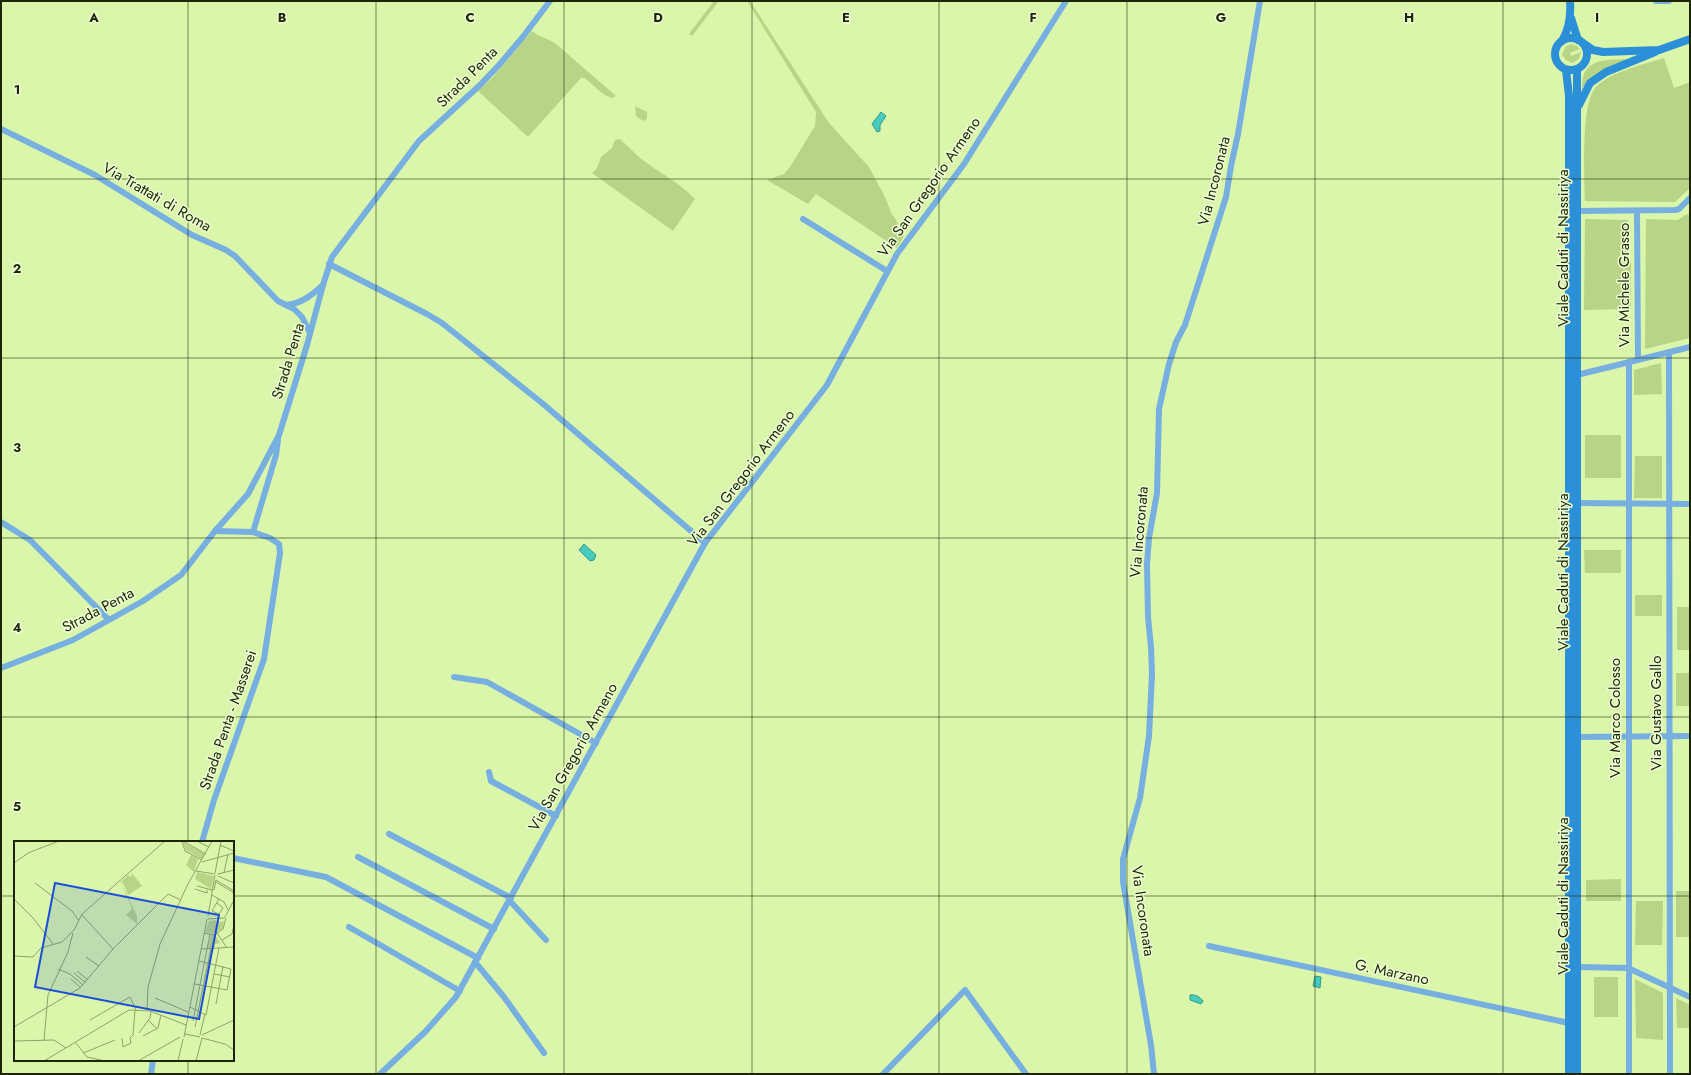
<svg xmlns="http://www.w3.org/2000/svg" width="1691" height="1075" font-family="Jost,sans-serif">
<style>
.green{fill:#b8d487}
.water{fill:#45ccbe;stroke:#399a87}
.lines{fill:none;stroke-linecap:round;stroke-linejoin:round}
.street{stroke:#76afe0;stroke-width:6}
.secondary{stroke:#2c90d8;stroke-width:8}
.grid{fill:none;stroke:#1c2607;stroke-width:1;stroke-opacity:0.55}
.labels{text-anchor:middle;stroke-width:3;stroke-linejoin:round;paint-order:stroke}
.street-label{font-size:15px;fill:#1c2607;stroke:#edffd2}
.inset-road{fill:none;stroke:#8ea369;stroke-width:1}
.view{fill:#1d4ed8;fill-opacity:0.15;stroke:#1d4ed8;stroke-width:2}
.inset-edge{fill:none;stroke:#1c2607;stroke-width:2}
.grid-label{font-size:13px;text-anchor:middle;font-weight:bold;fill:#1c2607;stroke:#edffd2;stroke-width:3;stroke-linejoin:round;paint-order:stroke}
</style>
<rect width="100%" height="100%" fill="#daf6aa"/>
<!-- green -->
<g class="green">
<polygon points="714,1 719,1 692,36 689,34"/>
<polygon points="747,1 750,1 829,123 869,167 886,199 892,215 895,218 904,236 897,248 816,194 808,204 767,180 784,174 790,167 815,126 816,112"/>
<path d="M532,31C538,37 548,38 556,44L616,96L612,98C601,95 594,84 584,78H581L528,137L478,91L493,77Z"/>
<polygon points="1571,44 1577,46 1580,49 1570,53 1571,56 1581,52 1579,59 1572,63 1566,60 1562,55 1565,47"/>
<path d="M1664,58L1674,88L1690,82V188L1675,202L1585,201C1585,175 1580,105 1596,87C1610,72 1645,64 1664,58Z"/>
<path d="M1630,59C1610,65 1595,72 1582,88C1581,57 1606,60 1630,59Z"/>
<polygon points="635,106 647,112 647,119 643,121 636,116"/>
<path d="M620,139C627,145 633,152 640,158C658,172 679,182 695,199L673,231L592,173L597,168L601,157L612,148L615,140Z"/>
<polygon points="1687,214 1690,216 1690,338 1645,349 1646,219 1678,220"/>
<polygon points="1585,219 1628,220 1629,261 1631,261 1631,309 1584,310"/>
<polygon points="1661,363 1662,394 1634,395 1634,370"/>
<rect x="1585" y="435" width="36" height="43"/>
<polygon points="1635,456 1662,456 1662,498 1634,498"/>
<polygon points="1584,550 1621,550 1621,573 1585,573"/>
<rect x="1635" y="595" width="27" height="21"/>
<rect x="1677" y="607" width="13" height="43"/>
<rect x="1676" y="673" width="14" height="33"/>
<polygon points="1621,879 1621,901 1586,901 1586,880"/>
<rect x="1676" y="891" width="14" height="46"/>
<polygon points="1636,901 1663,901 1662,945 1635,945"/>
<rect x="1594" y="977" width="24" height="40"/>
<polygon points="1635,979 1663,993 1663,1040 1636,1038"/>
<polygon points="1676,998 1690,1005 1690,1028 1677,1028"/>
</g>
<!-- water -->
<g class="water">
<polygon points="881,112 886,116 880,125 880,131 877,132 872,124"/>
<polygon points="584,544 596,555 594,560 590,561 579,550"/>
<polygon points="1315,976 1321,977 1320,988 1313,986"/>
<path d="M1190,995C1195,994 1200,997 1203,1001L1201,1004L1190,1000Z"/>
</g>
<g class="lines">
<!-- street -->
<g class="street">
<polyline points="1656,1 1669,1"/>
<polyline points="1,129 95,175 192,235 226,250 235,256 278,301 294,309 302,317 310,333"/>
<polyline points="1577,211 1675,210 1679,209 1690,198"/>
<polyline points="1637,211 1638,360"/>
<polyline points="803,219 887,271"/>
<polyline points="329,264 427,314 442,323 542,403 705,543"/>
<path d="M286,305C301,304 312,295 323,285"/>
<polyline points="1669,352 1670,1074"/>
<polyline points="1577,375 1690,347"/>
<polyline points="1577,503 1690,504"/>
<polyline points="1,522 30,540 108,619"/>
<polyline points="215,531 253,532"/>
<polyline points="1,668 73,640 143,601 181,575 215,531 248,494 279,435 307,345 323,285 332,257 419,141 480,85 499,65 522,38 550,1"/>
<polyline points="454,677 487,682 596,743"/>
<polyline points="1577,737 1690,736"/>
<polyline points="489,772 491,781 556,816"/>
<polyline points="389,834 511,898"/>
<polyline points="202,842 214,800 264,659 280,553 279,544 270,538 253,532 276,455 278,440"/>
<polyline points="358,857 494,929"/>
<polyline points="233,858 326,877 478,958"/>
<polyline points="509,900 546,940"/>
<polyline points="349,927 460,991"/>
<polyline points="1209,946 1569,1023"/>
<polyline points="475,962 504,997 544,1053"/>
<polyline points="1577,967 1628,968 1690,997"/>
<polyline points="151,1074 153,1060"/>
<polyline points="380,1074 425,1032 456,997 705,543 827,385 897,254 964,164 1066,1"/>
<polyline points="883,1074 965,990 1026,1074"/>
<polyline points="1154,1074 1151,1045 1123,882 1123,859 1140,798 1149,736 1152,674 1151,647 1148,617 1147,564 1149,538 1157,493 1159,409 1169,364 1176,342 1185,325 1226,197 1231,166 1238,134 1260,1"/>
<polyline points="1629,1074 1629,362"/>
</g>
<!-- secondary -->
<g class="secondary">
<polyline points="1571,18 1578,40"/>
<circle cx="1571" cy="54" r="16"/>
<path d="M1562,41C1570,28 1571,15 1570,1"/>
<polyline points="1583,43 1593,50 1603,52 1659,50 1690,39"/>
<polyline points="1577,69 1577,1074"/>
<polyline points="1566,70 1569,96 1569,1074"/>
<polyline points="1579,105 1590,83 1606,72 1655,52"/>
</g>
</g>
<!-- grid -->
<path class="grid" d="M188,1V842M376,1V1074M564,1V1074M752,1V1074M939,1V1074M1127,1V1074M1315,1V1074M1503,1V1074M1,179H1690M1,358H1690M1,538H1690M1,717H1690M1,896H15M233,896H1690M188,1060V1074"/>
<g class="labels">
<!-- street labels -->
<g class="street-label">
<text transform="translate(467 77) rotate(-45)" y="5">Strada Penta</text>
<text transform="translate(1214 181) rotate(-76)" y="5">Via Incoronata</text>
<text transform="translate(929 187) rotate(-55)" y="5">Via San Gregorio Armeno</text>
<text transform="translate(157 197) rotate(30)" y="5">Via Trattati di Roma</text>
<text transform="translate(1563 248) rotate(-90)" y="5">Viale Caduti di Nassiriya</text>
<text transform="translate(1624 285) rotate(-90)" y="5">Via Michele Grasso</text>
<text transform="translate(288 361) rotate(-73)" y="5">Strada Penta</text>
<text transform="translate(741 478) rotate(-53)" y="5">Via San Gregorio Armeno</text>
<text transform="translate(1139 532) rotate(-85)" y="5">Via Incoronata</text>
<text transform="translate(1563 572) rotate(-90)" y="5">Viale Caduti di Nassiriya</text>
<text transform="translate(98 610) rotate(-28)" y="5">Strada Penta</text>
<text transform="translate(1656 713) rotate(-90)" y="5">Via Gustavo Gallo</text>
<text transform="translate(1615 718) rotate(-90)" y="5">Via Marco Colosso</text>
<text transform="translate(228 720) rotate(-71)" y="5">Strada Penta - Masserei</text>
<text transform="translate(573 757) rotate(-61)" y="5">Via San Gregorio Armeno</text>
<text transform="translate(1563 896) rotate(-90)" y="5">Viale Caduti di Nassiriya</text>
<text transform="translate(1143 911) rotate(82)" y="5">Via Incoronata</text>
<text transform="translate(1392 972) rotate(12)" y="5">G. Marzano</text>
</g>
</g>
<!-- overview -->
<g transform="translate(14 841)">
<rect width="220" height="220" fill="#daf6aa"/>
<path d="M169,1L191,13L188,18L172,9ZM177,14L184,18L180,31L172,24ZM183,31L200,35L197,48L181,38ZM118,32L128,45L114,54L109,41L108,43L123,75V83L112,74L118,68L113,55L107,58L112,54L107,41L114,34L117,36ZM202,79V82L210,80L209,87L200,93L191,91L195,80ZM197,94H201L206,102L201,103V106L194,107Z" fill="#b8d487"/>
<path class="inset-road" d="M168,0L171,10L188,19M169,0L192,13M183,0L195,6M206,4L220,10M188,21L220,12M0,22L14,12L45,0M182,30L201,33M201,32L207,0M210,32L214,13M204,33L220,29M204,35L220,42M202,41L220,52M21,42L58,70L65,80M183,45L198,49M181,48L193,52V49M200,49L202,39L220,50M198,54L210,61L214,69M0,58L19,77L40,104M203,62L209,67L205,73L198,70L205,58M68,74L99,108M194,75L201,34M211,76L220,59M194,78L211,77M190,92L200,94L209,88L212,77M203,92L213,107M208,99L218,93L220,83M187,108L220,106M193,108L196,93M0,115L19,116L27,107L48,101L60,89L68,73L151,0M72,116L85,125M44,128L56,133L69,144M63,130L74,139M60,132L71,141M200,133L216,136M57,138L67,147M181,143L213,149L217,128L185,120M141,157L174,171M202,163L209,125M176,166L192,174L205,107M133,169L134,146L146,103L173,45L198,0M76,179L116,156L122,169M134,179L143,188M179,180L193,108M0,186L66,147L99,108L154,53L167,59M181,186L197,107M125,192L136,177L137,170M171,193L186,196M186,194L191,173M188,194L220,179M129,195L144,187L147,174M170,196L193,78M108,197L109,206L117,202L116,197L119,194L121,169M188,197L211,203L220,209M0,200L40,199L52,207M30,200L34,154L54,111L59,92M61,201L73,216L91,220M69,212L101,199M30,220L115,169L136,170L172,184M124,220L166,196M164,220L169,198M182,220L188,197"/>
<path class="view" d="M41,42L205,74L185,178L21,146Z"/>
<rect width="220" height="220" class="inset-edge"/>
</g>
<g class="grid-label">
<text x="94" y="22">A</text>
<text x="282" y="22">B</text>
<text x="470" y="22">C</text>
<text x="658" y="22">D</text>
<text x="846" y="22">E</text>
<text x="1033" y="22">F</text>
<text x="1221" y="22">G</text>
<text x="1409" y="22">H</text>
<text x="1597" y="22">I</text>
<text x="17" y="94">1</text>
<text x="17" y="273">2</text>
<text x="17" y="452">3</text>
<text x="17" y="632">4</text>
<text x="17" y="811">5</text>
</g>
<!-- border -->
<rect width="1691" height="1075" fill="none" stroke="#1c2607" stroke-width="4"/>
</svg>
